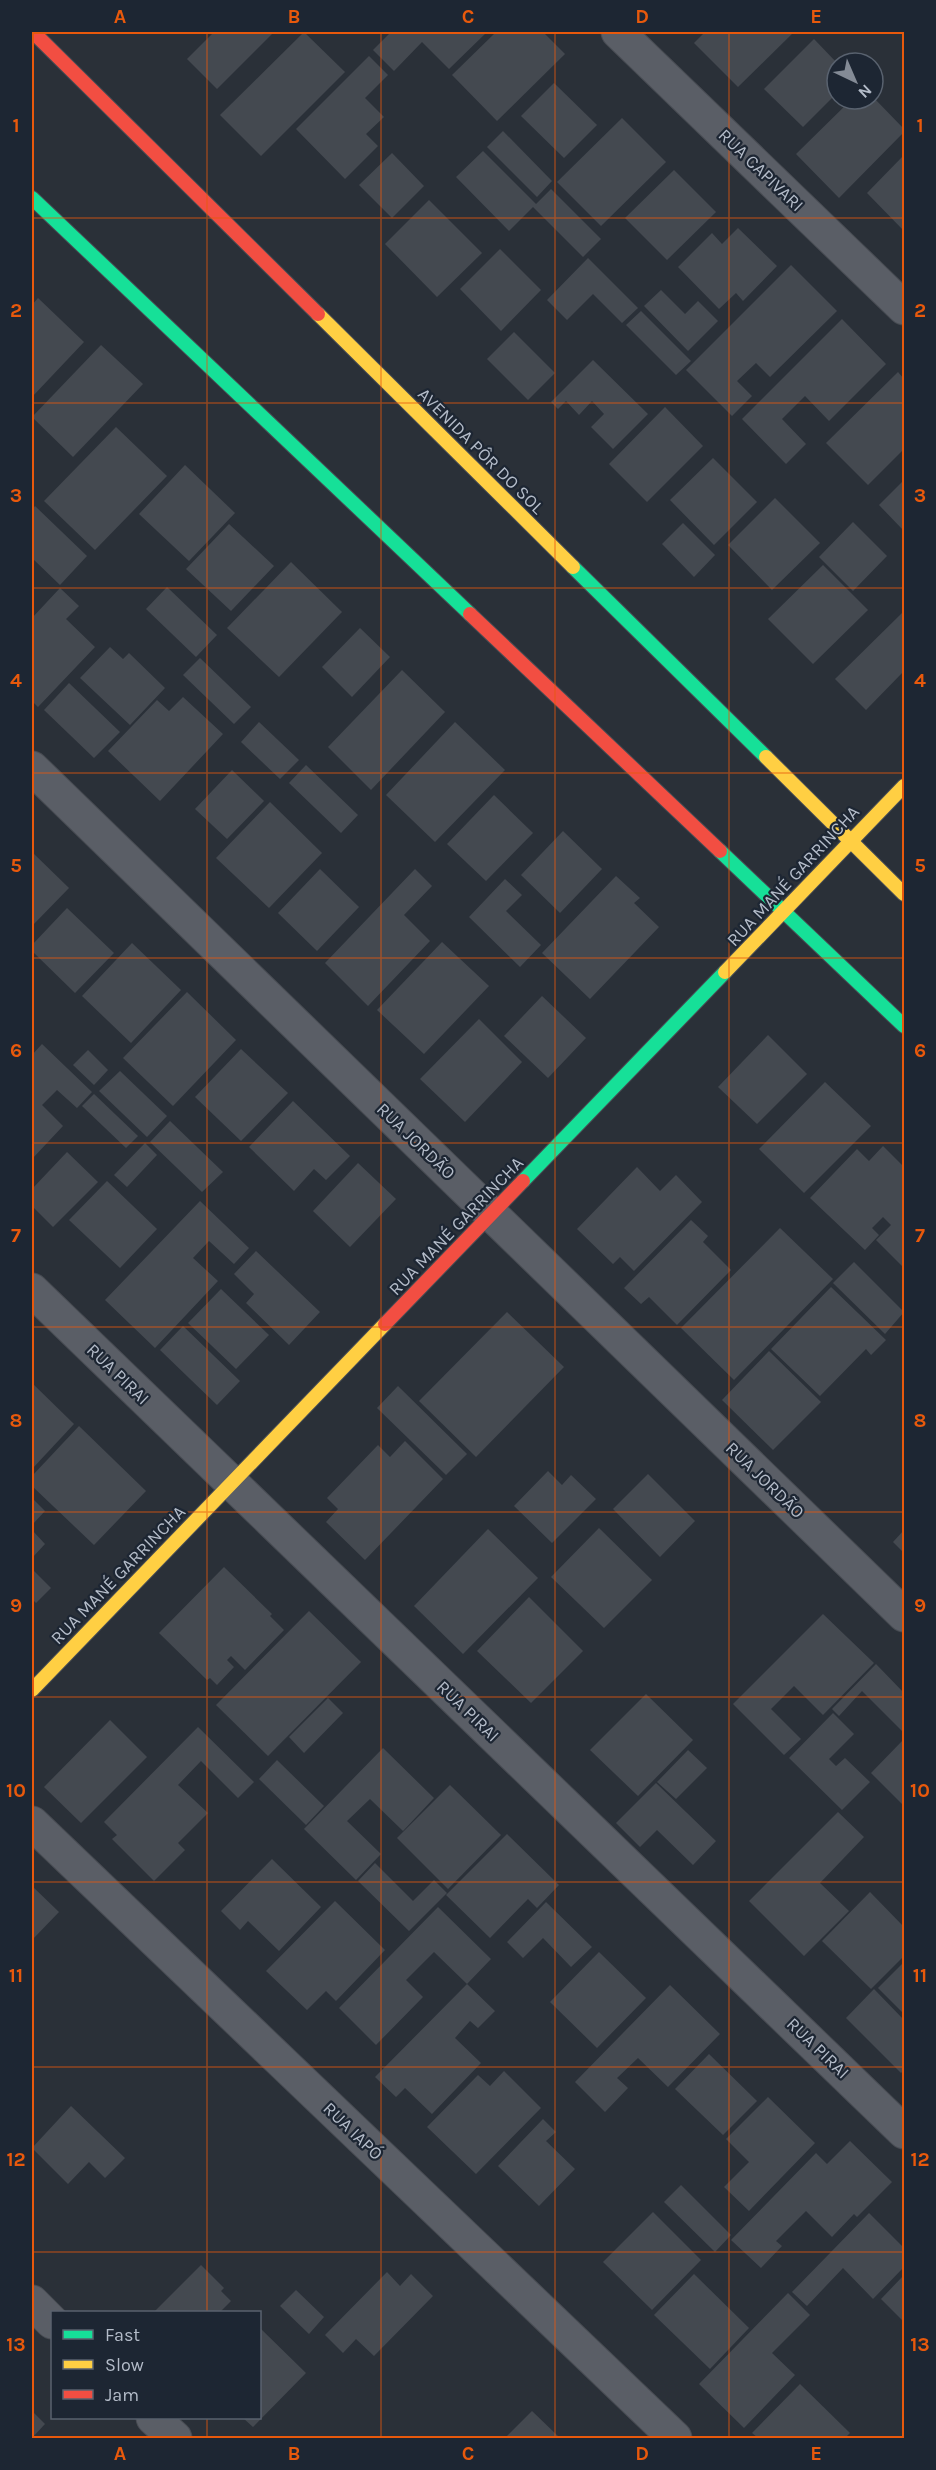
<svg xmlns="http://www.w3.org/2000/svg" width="936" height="2470" font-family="Karla,sans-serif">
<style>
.building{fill:#444950}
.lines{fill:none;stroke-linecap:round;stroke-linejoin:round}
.street-casing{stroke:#484c53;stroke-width:35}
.fast-casing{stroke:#484c53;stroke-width:16}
.slow-casing{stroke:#484c53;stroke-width:16}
.jam-casing{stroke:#484c53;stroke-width:16}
.street{stroke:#5a5e66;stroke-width:33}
.fast{stroke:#16e098;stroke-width:14}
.slow{stroke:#ffcf43;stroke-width:14}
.jam{stroke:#f24e42;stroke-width:14}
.grid{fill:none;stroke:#e8590c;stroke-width:1.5;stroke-opacity:0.55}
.labels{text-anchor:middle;stroke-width:4.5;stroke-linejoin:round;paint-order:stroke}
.street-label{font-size:18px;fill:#b4bcc9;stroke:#1d2633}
.neatline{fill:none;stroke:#e8590c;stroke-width:2}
.grid-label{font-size:20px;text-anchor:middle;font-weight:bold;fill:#e8590c}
</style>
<rect width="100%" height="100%" fill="#2a3038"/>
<!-- building -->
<g class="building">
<polygon points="214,32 270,32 272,34 217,89 187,59"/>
<polygon points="304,32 345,72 261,156 220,115"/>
<polygon points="391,32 487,32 449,69 422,42 394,71 373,50"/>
<polygon points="496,32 543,32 565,54 497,121 452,75"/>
<polygon points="705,32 794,32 738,87 694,43"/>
<polygon points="814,39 837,63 837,93 803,127 764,89"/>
<polygon points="369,56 388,75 365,98 384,117 366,134 378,146 345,179 296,129"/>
<polygon points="554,83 597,125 564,158 521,116"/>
<polygon points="873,97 904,129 904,132 839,198 796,154 852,99 873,99"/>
<polygon points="622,118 666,162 601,226 557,182"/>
<polygon points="503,131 552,181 537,197 487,147"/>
<polygon points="483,151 536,204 551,189 601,239 583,257 533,207 509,231 456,177"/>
<polygon points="392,153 424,186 392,218 359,185"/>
<polygon points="904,155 904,231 867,193"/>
<polygon points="674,170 716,212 667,260 625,218"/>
<polygon points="429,200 482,253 437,297 385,244"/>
<polygon points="738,228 777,266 743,301 736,293 719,309 678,267 712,233 722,244"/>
<polygon points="500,249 541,290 501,331 460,289"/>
<polygon points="588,258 638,308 622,323 593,294 567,320 547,300"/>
<polygon points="791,265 837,311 770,377 756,363 737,381 752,396 732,416 686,370"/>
<polygon points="661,290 685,314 698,301 718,321 688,351 644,306"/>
<polygon points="38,298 84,342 32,397 32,305"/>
<polygon points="641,311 691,361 676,375 626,325"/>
<polygon points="842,319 886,364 829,421 805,396 782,419 806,444 786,464 742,419"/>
<polygon points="514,332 555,373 528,400 487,359"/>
<polygon points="101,345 143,384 73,457 32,417"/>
<polygon points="593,360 648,414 613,449 591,427 604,414 592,401 579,415 566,401 558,409 551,402"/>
<polygon points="898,372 904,379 904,449 868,485 826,443"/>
<polygon points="665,407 703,446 647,502 609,464"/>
<polygon points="116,427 167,476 95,550 44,501"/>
<polygon points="713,458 757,502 714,545 670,500"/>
<polygon points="185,465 235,513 189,561 139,514"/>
<polygon points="904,480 904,531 879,505"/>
<polygon points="775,498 820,543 772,590 728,545"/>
<polygon points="35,506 87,556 60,585 32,558 32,510"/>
<polygon points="853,522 887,556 853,591 819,557"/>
<polygon points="683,523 715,555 694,577 662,544"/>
<polygon points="229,524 274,566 231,611 186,569"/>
<polygon points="291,562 342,612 279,677 227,628"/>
<polygon points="823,565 868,610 813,664 768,619"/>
<polygon points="167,587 217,635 196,657 146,609"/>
<polygon points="60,588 79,606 66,619 95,647 38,707 32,701 32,618"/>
<polygon points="902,613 904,615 904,671 866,710 835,679"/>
<polygon points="360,628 390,657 352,697 322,667"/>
<polygon points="110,647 123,659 129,653 165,688 130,725 80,678"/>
<polygon points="200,658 251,707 234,724 183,675"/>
<polygon points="402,670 445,712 371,790 328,747"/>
<polygon points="69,683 120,732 94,758 44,710"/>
<polygon points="183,697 223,734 160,801 108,751 157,700 169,711"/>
<polygon points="259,722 299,760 280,779 241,742"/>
<polygon points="455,722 505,770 435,842 386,795"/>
<polygon points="306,765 358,815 341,833 289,783"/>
<polygon points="232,770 264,801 227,839 195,809"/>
<polygon points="494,795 533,833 486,881 447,844"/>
<polygon points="270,802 322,853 269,908 216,858"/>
<polygon points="563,831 602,869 560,913 521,875"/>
<polygon points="32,852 69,888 32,926"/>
<polygon points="320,869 359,907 317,951 278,913"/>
<polygon points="415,869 432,886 404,915 430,941 368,1006 325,963"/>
<polygon points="616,876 640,898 634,903 659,927 590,999 542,953"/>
<polygon points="505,879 522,895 506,911 541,945 520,967 469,917"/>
<polygon points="67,908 114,953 75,993 32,951 32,945"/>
<polygon points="442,942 489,986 424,1054 377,1010"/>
<polygon points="132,943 181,990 131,1043 82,996"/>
<polygon points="187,992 236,1040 173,1106 123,1058"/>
<polygon points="542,996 586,1038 548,1078 504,1036"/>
<polygon points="479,1019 522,1062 465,1122 420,1079"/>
<polygon points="768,1035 807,1074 757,1124 718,1087"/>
<polygon points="42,1044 92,1092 77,1108 57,1090 42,1105 63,1126 32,1159 32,1055"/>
<polygon points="241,1049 288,1093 241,1141 195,1097"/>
<polygon points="88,1050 108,1070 94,1085 73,1065"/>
<polygon points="120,1071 167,1116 147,1137 99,1091"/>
<polygon points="825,1082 871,1126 804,1193 759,1149"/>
<polygon points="94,1094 138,1136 126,1148 82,1106"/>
<polygon points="293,1101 350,1156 326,1180 314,1169 294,1191 249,1147"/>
<polygon points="170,1121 223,1172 202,1192 150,1142"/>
<polygon points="145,1143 157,1155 127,1187 114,1175"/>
<polygon points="883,1146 904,1167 904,1268 876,1240 891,1225 883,1217 872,1228 879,1235 865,1250 810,1198 857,1149 869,1161"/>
<polygon points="67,1152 98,1182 53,1227 32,1206 32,1189"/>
<polygon points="358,1163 396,1199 350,1247 313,1211"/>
<polygon points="637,1167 660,1191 676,1175 702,1202 634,1271 620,1257 613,1264 577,1229"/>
<polygon points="107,1181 157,1229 120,1268 69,1220"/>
<polygon points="200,1201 249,1248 234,1264 209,1241 193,1258 218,1281 155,1348 105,1300"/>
<polygon points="691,1220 708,1236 703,1242 731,1270 677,1325 649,1297 641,1304 624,1288"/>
<polygon points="780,1228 833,1279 734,1380 681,1328"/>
<polygon points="256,1251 320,1312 289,1345 246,1303 254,1294 234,1274"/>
<polygon points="854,1262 904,1312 885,1334 833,1283"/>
<polygon points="831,1287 886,1340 871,1355 866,1349 820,1396 771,1349"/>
<polygon points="221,1289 269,1335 236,1369 188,1323"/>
<polygon points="507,1312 564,1367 476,1457 419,1401"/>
<polygon points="183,1326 240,1381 217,1405 160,1350"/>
<polygon points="769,1351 821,1402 773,1450 722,1400"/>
<polygon points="32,1383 74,1424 32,1469"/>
<polygon points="398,1386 467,1454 446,1475 377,1408"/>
<polygon points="79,1426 146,1491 94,1545 32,1486 32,1476"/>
<polygon points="405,1441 443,1479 365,1560 326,1522 338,1509 327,1498 378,1445 390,1457"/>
<polygon points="548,1471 562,1485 571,1475 596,1499 552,1543 514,1506"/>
<polygon points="648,1474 695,1521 660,1557 613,1509"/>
<polygon points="32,1498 45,1511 32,1525"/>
<polygon points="599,1528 652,1580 604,1628 551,1577"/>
<polygon points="488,1529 538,1578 463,1654 414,1606"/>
<polygon points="32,1530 45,1544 32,1558"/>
<polygon points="904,1530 904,1553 893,1542"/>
<polygon points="224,1567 272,1614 270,1616 284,1630 245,1670 231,1656 227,1660 234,1667 217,1685 210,1678 207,1680 159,1633"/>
<polygon points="32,1569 51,1588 36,1603 32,1599"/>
<polygon points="529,1597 583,1651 531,1703 477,1651"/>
<polygon points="309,1611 361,1662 268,1756 216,1705"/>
<polygon points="823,1614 874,1663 823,1715 794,1686 771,1709 801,1739 784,1755 733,1704"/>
<polygon points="876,1664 904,1693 904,1733 862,1691 839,1716 832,1709"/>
<polygon points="646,1694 693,1740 638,1796 590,1750"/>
<polygon points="328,1698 343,1713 304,1753 289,1737"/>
<polygon points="833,1713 854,1734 829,1759 836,1766 845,1758 870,1782 842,1810 789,1758"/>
<polygon points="110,1720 147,1757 81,1823 44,1787"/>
<polygon points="198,1727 254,1782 238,1798 201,1761 178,1785 208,1813 178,1843 185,1850 154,1881 112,1839 117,1835 104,1822"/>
<polygon points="904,1739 904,1806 871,1773"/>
<polygon points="383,1748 434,1798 403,1831 370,1799 347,1821 381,1854 356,1880 304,1829"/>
<polygon points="688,1750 707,1768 676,1799 657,1782"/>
<polygon points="277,1760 324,1806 306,1825 259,1779"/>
<polygon points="656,1783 716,1841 693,1865 657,1830 640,1847 616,1823"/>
<polygon points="450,1785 501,1835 448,1889 397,1838"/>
<polygon points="838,1812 864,1837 820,1883 849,1911 804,1956 749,1901"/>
<polygon points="507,1834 559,1885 537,1908 528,1899 490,1938 446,1895"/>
<polygon points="272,1859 321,1907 279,1951 248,1921 240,1930 221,1911"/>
<polygon points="375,1863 413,1901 434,1880 447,1893 409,1931 358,1881"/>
<polygon points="32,1886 59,1912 32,1940"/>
<polygon points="870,1892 904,1927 904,1956 871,1989 822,1941"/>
<polygon points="335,1901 385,1950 336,2001 326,1991 307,2010 266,1971"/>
<polygon points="546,1902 592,1947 571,1967 543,1938 523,1958 507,1942"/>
<polygon points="438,1907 491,1959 467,1984 434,1952 406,1980 423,1997 376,2045 339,2008"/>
<polygon points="599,1952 646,1998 597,2048 550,2002"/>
<polygon points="904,1962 904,2014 878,1988"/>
<polygon points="467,1984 495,2011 478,2028 470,2021 455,2038 481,2063 432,2114 405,2088 396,2097 375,2077"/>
<polygon points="670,1985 720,2034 668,2087 638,2058 617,2078 628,2088 605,2112 575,2082"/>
<polygon points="874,1989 904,2020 904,2070 901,2073 846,2018"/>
<polygon points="709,2054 757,2101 723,2135 675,2089"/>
<polygon points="504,2071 541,2108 476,2174 427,2127 478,2075 490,2086"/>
<polygon points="768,2097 815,2143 749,2211 724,2187 749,2162 726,2139"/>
<polygon points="71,2106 125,2158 105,2178 89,2162 68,2184 32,2148"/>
<polygon points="543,2119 556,2132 546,2141 575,2169 539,2206 498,2166"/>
<polygon points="850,2141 892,2182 857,2217 854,2214 832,2237 806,2211 776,2241 782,2246 761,2268 731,2240 816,2153 827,2164"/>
<polygon points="681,2185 731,2235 715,2252 664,2202"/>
<polygon points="653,2212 701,2260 652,2310 603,2262"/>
<polygon points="869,2213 904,2248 904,2267 873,2299 843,2268 807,2306 792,2292"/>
<polygon points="201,2265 224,2288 221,2291 231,2301 220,2312 154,2312"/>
<polygon points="387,2272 400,2286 411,2274 433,2296 374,2356 356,2339 343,2353 325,2335"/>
<polygon points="694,2274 749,2328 710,2369 654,2315"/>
<polygon points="904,2275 904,2322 881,2299"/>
<polygon points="296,2290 324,2317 309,2334 280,2306"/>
<polygon points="788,2293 810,2315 772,2353 795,2375 744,2428 699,2384"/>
<polygon points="260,2328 306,2373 253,2427 243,2418 260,2418"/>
<polygon points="800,2384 850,2433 845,2438 758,2438 752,2433"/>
<polygon points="32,2411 45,2424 32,2438"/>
<polygon points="532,2411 560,2438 505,2438"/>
</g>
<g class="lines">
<defs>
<g id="street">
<polyline points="618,32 904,308"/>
<polyline points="32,768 904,1615"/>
<polyline points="32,1290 904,2132"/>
<polyline points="32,1823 675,2438"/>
<polyline points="32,2302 52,2322"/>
<polyline points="153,2418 175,2438"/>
</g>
<g id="fast">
<polyline points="32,198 470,614"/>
<polyline points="573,567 766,757"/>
<polyline points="720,851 904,1026"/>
<polyline points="523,1181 725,972"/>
</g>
<g id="slow">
<polyline points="318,314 573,567"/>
<polyline points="766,757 904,894"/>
<polyline points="725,972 904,786"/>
<polyline points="32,1690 385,1324"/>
</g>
<g id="jam">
<polyline points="33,32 318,314"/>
<polyline points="470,614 720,851"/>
<polyline points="385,1324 523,1181"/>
</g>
</defs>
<!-- street casing -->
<use href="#street" class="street-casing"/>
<!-- fast casing -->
<use href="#fast" class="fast-casing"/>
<!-- slow casing -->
<use href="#slow" class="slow-casing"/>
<!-- jam casing -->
<use href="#jam" class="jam-casing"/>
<!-- street -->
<use href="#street" class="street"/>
<!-- fast -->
<use href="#fast" class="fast"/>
<!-- slow -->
<use href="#slow" class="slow"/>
<!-- jam -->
<use href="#jam" class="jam"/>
</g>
<!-- grid -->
<path class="grid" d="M207,32V2312M381,32V2438M555,32V2438M729,32V2438M32,218H904M32,403H904M32,588H904M32,773H904M32,958H904M32,1143H904M32,1327H904M32,1512H904M32,1697H904M32,1882H904M32,2067H904M32,2252H904M207,2418V2438"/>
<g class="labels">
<!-- street labels -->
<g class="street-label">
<text transform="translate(761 170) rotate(44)" y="6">RUA CAPIVARI</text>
<text transform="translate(481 451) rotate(45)" y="6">AVENIDA PÔR DO SOL</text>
<text transform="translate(793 876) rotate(-47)" y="6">RUA MANÉ GARRINCHA</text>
<text transform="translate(416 1141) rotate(44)" y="6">RUA JORDÃO</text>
<text transform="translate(456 1226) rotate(-46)" y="6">RUA MANÉ GARRINCHA</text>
<text transform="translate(118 1374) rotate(44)" y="6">RUA PIRAI</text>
<text transform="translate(765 1480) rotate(44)" y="6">RUA JORDÃO</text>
<text transform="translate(118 1575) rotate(-46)" y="6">RUA MANÉ GARRINCHA</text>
<text transform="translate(468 1711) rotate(44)" y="6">RUA PIRAI</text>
<text transform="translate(818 2048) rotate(44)" y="6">RUA PIRAI</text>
<text transform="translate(353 2131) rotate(44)" y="6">RUA IAPÓ</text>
</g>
</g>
<!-- border -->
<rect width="936" height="2470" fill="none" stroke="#1d2633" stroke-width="66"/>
<!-- legend -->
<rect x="51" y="2311" width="210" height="108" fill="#1d2633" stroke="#59626f" stroke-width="1.5"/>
<rect x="63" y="2330" width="30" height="9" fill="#16e098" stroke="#59626f" stroke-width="1.5"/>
<text x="105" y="2341" font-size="18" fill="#b4bcc9">Fast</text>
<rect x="63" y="2360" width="30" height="9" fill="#ffcf43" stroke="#59626f" stroke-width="1.5"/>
<text x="105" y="2371" font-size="18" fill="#b4bcc9">Slow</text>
<rect x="63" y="2390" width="30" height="9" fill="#f24e42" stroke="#59626f" stroke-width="1.5"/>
<text x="105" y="2401" font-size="18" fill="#b4bcc9">Jam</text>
<!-- north arrow -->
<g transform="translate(855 81) rotate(136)"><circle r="28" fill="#1d2633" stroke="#59626f" stroke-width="1.5"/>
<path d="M0-4.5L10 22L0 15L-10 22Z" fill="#848b96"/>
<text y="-9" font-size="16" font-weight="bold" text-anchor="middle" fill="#b4bcc9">N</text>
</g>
<rect x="33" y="33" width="870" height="2404" class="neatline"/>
<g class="grid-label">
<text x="120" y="23">A</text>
<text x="294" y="23">B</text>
<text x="468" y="23">C</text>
<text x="642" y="23">D</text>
<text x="816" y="23">E</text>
<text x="16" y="132">1</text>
<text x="920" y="132">1</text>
<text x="16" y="317">2</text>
<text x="920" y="317">2</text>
<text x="16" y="502">3</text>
<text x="920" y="502">3</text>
<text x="16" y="687">4</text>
<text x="920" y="687">4</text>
<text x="16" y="872">5</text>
<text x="920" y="872">5</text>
<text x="16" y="1057">6</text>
<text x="920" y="1057">6</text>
<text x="16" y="1242">7</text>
<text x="920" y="1242">7</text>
<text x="16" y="1427">8</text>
<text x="920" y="1427">8</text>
<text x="16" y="1612">9</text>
<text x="920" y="1612">9</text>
<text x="16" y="1797">10</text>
<text x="920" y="1797">10</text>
<text x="16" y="1982">11</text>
<text x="920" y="1982">11</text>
<text x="16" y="2166">12</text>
<text x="920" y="2166">12</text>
<text x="16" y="2351">13</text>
<text x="920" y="2351">13</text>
<text x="120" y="2460">A</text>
<text x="294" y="2460">B</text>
<text x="468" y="2460">C</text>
<text x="642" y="2460">D</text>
<text x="816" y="2460">E</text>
</g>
</svg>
